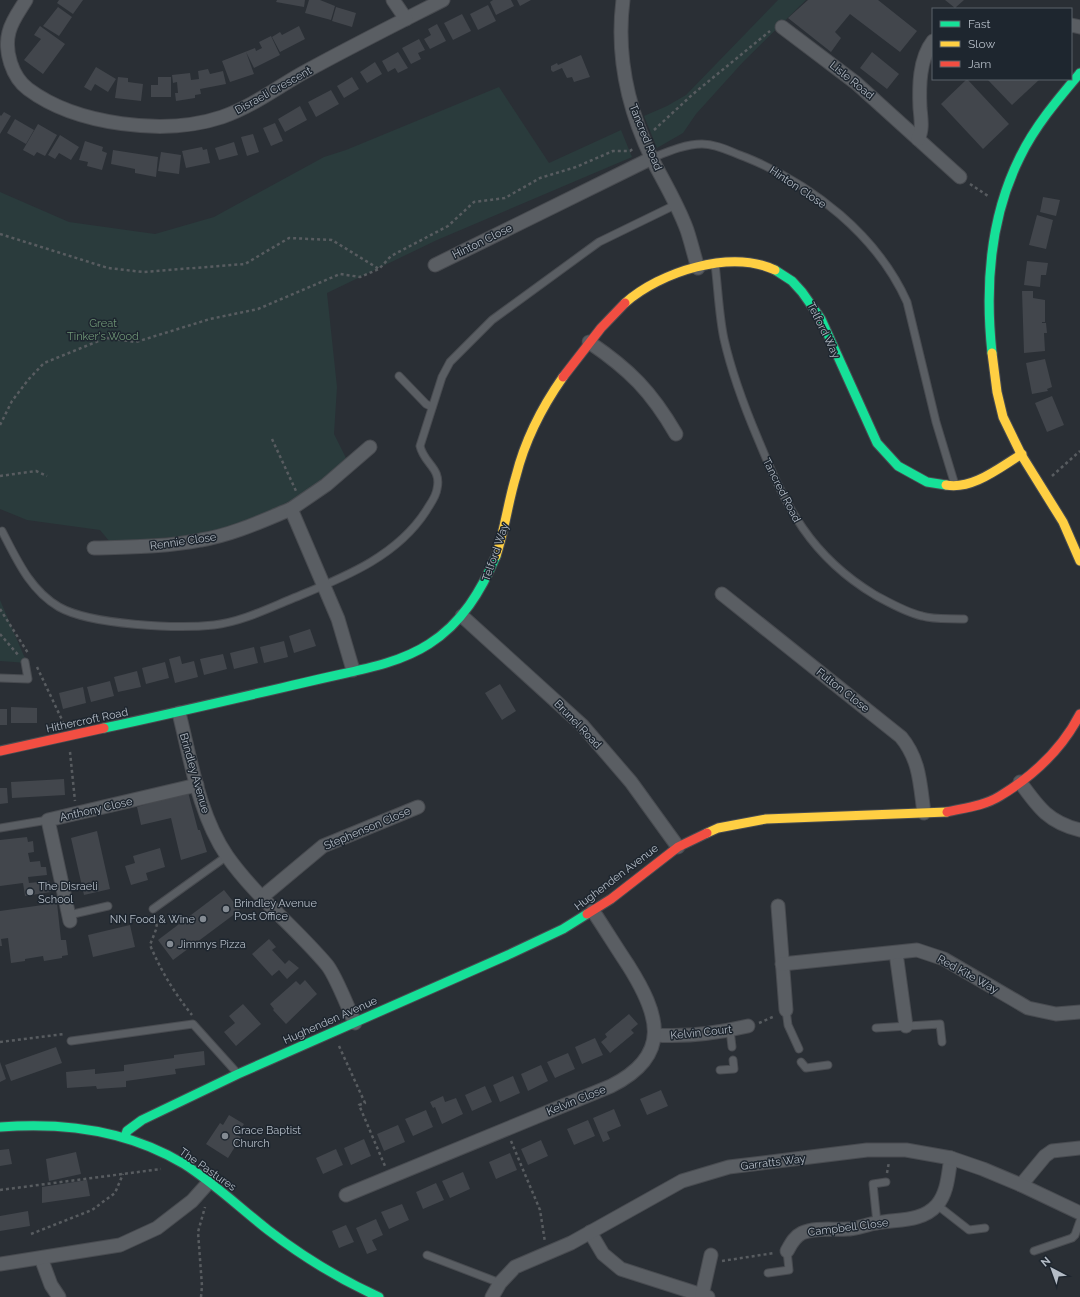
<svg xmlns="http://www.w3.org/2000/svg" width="1080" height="1297" font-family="Raleway,sans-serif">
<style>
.green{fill:#2a3b3c}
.building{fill:#42464c}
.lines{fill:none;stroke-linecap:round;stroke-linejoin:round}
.lane-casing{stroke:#484b50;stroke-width:9}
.street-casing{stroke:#484b50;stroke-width:15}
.fast-casing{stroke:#484b50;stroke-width:11}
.slow-casing{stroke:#484b50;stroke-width:11}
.jam-casing{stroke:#484b50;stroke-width:11}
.path{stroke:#585c60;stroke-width:2.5;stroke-dasharray:3 3;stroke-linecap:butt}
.lane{stroke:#5a5e63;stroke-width:7}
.street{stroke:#5a5e63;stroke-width:13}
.fast{stroke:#16e098;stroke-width:9}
.slow{stroke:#ffcf43;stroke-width:9}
.jam{stroke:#f24e42;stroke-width:9}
.poi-dot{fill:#848b93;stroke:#1e262f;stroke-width:1.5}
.labels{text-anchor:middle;stroke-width:3;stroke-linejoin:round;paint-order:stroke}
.street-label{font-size:11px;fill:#b4bcc6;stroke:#1e262f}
.park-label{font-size:11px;fill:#6e9575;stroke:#1e262f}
.poi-label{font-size:11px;fill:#b4bcc6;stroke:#1e262f;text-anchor:start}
</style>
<rect width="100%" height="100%" fill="#2a2f35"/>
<!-- green -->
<g class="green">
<polygon points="778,0 806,0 743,62 696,114 683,133 657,148 644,116 667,106 686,95"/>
<polygon points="499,87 549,163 621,130 632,157 437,240 327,293 337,387 334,434 346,458 328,477 284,505 212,534 110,542 100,530 27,520 0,509 0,192 69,222 155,234 214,217 324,157 346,150"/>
<polygon points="0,600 27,663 0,661"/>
</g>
<!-- building -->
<g class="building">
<polygon points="59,0 83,0 73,14 57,3"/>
<polygon points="277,0 305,0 304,7 276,2"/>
<polygon points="309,0 320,0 335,6 331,20 305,13"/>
<polygon points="493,0 511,0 514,6 496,15 490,2"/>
<polygon points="517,0 531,0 520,6"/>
<polygon points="808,0 878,0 917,31 900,52 850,14 835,32 841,38 831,52 788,18"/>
<polygon points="945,0 964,0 955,8"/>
<polygon points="488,5 496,21 478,30 470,14"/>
<polygon points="58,7 72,17 59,36 43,26"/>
<polygon points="336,7 356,13 352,27 332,21"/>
<polygon points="462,14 471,31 453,40 444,23"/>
<polygon points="437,24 446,41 430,49 424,39 431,35 428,29"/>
<polygon points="40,26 65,44 43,74 24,60 41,39 34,35"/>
<polygon points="299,26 305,39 280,52 272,37 280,32 282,35"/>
<polygon points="271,36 280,55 254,68 246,52 254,74 230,82 222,61 255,48 256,51 262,48 259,42"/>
<polygon points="419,39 425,50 418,53 421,59 411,64 402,48"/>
<polygon points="398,52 408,68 398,73 395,68 388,72 382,61"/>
<polygon points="872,52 899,74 887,89 860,68"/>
<polygon points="581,55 590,77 574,82 572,77 567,78 562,68 553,72 551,70 551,66 557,63 558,65"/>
<polygon points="375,62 382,74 367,83 360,72"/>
<polygon points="96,67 116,79 108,92 95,84 91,91 84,87"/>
<polygon points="208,69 210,74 223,71 226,84 200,89 201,94 195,95 195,98 176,101 175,93 178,93 177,82 173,83 172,75 190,73 191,80 199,79 198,71"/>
<polygon points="118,77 128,78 128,82 143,84 141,101 115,98"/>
<polygon points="158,77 171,77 171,97 151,97 151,85 158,85"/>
<polygon points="352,77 359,89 344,98 337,86"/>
<polygon points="967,79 1009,124 983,149 941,104"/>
<polygon points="987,79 1040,79 1012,105"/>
<polygon points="331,90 339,104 316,117 308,102"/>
<polygon points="300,106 307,120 285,132 278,119"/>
<polygon points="4,112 11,116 0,134 0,115 1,116"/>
<polygon points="15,119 34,130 26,144 7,133"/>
<polygon points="275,123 283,141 271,146 263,128"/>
<polygon points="38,124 57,135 45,156 37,152 34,156 23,150"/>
<polygon points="253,134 259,152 247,156 241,137"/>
<polygon points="60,135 79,147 71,160 59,153 55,159 48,155"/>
<polygon points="85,141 103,147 102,151 107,153 102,170 87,166 88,162 79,160"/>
<polygon points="234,142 238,155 219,160 215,148"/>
<polygon points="202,147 203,150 207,149 210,163 186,168 182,151"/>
<polygon points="113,150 158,157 156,177 135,173 135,169 111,164"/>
<polygon points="161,152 181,155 179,174 158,171"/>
<polygon points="1043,197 1060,200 1056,216 1040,212"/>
<polygon points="1037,215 1053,220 1046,249 1029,245"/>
<polygon points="1027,261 1048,263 1046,275 1041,275 1040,287 1024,285"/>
<polygon points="1022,291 1033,291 1033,298 1045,300 1045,322 1042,322 1042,323 1046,323 1047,333 1044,333 1045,351 1024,353"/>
<polygon points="1045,359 1052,387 1047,389 1048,391 1032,394 1026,363"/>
<polygon points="1052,396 1064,425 1047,432 1035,403"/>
<polygon points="310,629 316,646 294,653 289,636"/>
<polygon points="284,641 288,657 264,663 260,647"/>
<polygon points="254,647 258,663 234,669 230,653"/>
<polygon points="223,654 227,669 204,675 200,659"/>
<polygon points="180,656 182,664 194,661 198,677 175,683 169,659"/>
<polygon points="165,662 169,678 146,684 142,668"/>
<polygon points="137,671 141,687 118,692 114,677"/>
<polygon points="110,681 114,696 91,702 87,687"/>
<polygon points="500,684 516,711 502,720 485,693"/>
<polygon points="83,687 86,703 63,709 59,693"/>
<polygon points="11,707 37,708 37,723 11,723"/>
<rect x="0" y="709" width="7" height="16"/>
<polygon points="64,779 65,795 12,798 11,782"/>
<polygon points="0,788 7,788 8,803 0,804"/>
<polygon points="188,792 198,830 200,830 207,852 181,860 171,818 141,825 137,807"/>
<polygon points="97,831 110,889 84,895 71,838"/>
<polygon points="27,837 28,842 33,841 34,852 28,853 30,862 40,861 41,867 46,867 47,875 28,877 29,883 49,881 51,892 25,896 23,883 0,886 0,840"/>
<polygon points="160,848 165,867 146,873 148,880 131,885 125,866 135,863 133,856"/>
<polygon points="224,890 240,910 173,960 158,940"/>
<polygon points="57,903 61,940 66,940 68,955 62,956 62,958 44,961 43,956 25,959 25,961 11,963 8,938 1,939 2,946 0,946 0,911"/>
<polygon points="130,925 135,947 93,957 88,935"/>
<polygon points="269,939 276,947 272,950 285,964 289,960 299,968 287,979 279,970 272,976 252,954"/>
<polygon points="305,980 317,994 286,1024 273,1010 274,1009 270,1004 296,981 300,985"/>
<polygon points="243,1004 261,1024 236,1046 224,1032 235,1023 229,1016"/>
<polygon points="629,1014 638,1024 631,1030 634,1033 610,1053 601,1042 607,1037 605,1034"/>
<polygon points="595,1038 603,1055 582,1064 575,1047"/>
<polygon points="56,1047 62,1063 11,1081 5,1065"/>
<polygon points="204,1051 205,1065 175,1069 176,1074 126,1081 126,1087 97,1089 96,1086 67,1088 66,1072 95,1069 95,1074 124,1071 124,1065 174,1058 174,1055"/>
<polygon points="568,1053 575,1069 555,1078 547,1062"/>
<polygon points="0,1062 6,1079 0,1082"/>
<polygon points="541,1065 548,1081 528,1091 521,1074"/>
<polygon points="513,1076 520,1093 500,1102 493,1085"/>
<polygon points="485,1086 492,1102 472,1111 465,1095"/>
<polygon points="661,1090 668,1106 647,1115 640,1099"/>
<polygon points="443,1096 445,1102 456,1098 463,1114 442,1124 435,1107 433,1108 430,1102"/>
<polygon points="614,1109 621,1126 607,1132 610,1139 603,1142 593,1118"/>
<polygon points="426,1110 433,1127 413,1136 405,1119"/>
<polygon points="229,1115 244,1124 237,1135 241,1137 228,1158 206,1144 220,1123 223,1125"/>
<polygon points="588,1120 595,1136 574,1145 567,1129"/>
<polygon points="398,1125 405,1142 384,1151 377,1134"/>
<polygon points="364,1139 371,1156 351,1165 344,1148"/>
<polygon points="541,1140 548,1156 528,1165 521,1149"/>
<polygon points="9,1149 12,1164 0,1166 0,1150"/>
<polygon points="336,1149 343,1165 323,1174 316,1158"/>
<polygon points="76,1152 81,1174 49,1181 46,1159"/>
<polygon points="510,1153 517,1170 496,1179 489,1162"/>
<polygon points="463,1172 470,1189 450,1198 442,1181"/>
<polygon points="87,1180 90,1196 42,1203 42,1187"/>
<polygon points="436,1183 444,1200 423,1209 416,1192"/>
<polygon points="402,1204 409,1220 389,1229 381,1212"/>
<polygon points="28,1211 30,1226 0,1231 0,1216"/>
<polygon points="376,1219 383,1235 372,1240 377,1250 367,1254 356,1228"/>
<polygon points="346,1225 354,1242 339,1248 332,1231"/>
</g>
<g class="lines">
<defs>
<g id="lane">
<path d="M652,158C667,152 685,144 702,144C717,144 731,152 745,157C812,184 877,235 907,302L936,422L955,485"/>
<path d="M715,264C718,288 719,316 724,339C732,374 744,406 758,439C786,507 810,556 875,595C890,603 905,612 922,616C935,620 950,618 964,619"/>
<polyline points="399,376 426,404 432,407"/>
<path d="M2,531C17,560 30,590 59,607C91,625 177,629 214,625C240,622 265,610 289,600C339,579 395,559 426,511C430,504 436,497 437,489C442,468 424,464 420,446L442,377L450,362L492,320L599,242L675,205"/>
<polyline points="0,678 28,679 25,662"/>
<polyline points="0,828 48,820"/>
<polyline points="153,909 227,856"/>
<polyline points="69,915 108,906"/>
<polyline points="786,1010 788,1025 799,1049"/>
<polyline points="876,1028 940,1024 942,1042"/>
<polyline points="730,1030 732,1047"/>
<polyline points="71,1041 193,1024 238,1074"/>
<polyline points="801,1062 806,1068 828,1065"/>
<polyline points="720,1070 734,1069 733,1060"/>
<polyline points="937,1205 969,1230 985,1228"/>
<polyline points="877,1223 873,1184 886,1182"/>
<polyline points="1034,1251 1072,1238 1075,1235 1080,1221"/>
<polyline points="427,1255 500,1283"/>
<polyline points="768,1273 789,1270 787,1251"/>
</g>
<g id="street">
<path d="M26,0C20,10 12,20 9,32C4,51 12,77 28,89C76,125 165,136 222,117C251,107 275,89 301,74C348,48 396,24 443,0"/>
<polyline points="393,0 406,19"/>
<path d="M623,0C616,55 628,109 652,159C664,182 678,205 687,230C691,242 694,255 698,268"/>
<polyline points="1071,25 1080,27"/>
<polyline points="782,27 856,83 960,177"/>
<path d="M918,139C923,130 921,119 920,108C919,87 919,59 933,41"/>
<polyline points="435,265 652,158"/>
<path d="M589,342C630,370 651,391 676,434"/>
<path d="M94,548C130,547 166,547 201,540C232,535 262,521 291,509"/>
<path d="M722,594L901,737C920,760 920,784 924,813"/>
<polyline points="462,616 582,725 631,782 678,847"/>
<polyline points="353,670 338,619 291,509 326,485 370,447"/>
<path d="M179,713C191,761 199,815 227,856C256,897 296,928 327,965C336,976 348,1008 355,1023"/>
<path d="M1020,782C1038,807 1048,822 1080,830"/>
<polyline points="262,897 323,846 418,807"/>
<polyline points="778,906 786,1010"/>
<polyline points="70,921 48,820 197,785"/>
<polyline points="896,953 906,1026"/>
<polyline points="782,964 917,950 944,959 1028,1008 1056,1014 1080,1012"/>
<path d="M655,1035C685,1037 718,1033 748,1026"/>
<polyline points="1021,1185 1045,1156 1052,1151 1080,1148"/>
<path d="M346,1195L611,1086C673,1055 659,1014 628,965C616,947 605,929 593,911"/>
<polyline points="590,1232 603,1254 621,1269 708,1297"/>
<path d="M787,1251C791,1244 794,1237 802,1233C815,1227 833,1230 847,1229C857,1229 867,1224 877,1223C898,1219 922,1222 937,1205C948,1192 948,1174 951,1158"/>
<polyline points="41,1258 51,1285 59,1297"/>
<polyline points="0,1264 120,1245 157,1228 192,1201 209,1182"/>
<polyline points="702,1295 711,1255"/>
<polyline points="492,1297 500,1283 515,1267 571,1243 682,1181 729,1167 867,1150 906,1150 951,1158 983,1169 1021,1185 1080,1213"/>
</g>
<g id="fast">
<polyline points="775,270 792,281 802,292 821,319 877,443 898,466 927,482 946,485"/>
<path d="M992,353C985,287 990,217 1020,157C1035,126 1058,99 1080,73"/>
<path d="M104,728C174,713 242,697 311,681C351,671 395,666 429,644C462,623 481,591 496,556"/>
<path d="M0,1127C64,1122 128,1130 184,1164C214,1183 240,1208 268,1230C302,1256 339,1279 379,1297"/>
<polyline points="125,1137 127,1131 142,1120 238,1074 510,954 563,929 587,914"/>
</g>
<g id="slow">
<path d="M625,303C660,272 730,249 775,270"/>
<polyline points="992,353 997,392 1003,417 1022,456 1063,522 1080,561"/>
<path d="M946,485C973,490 1000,467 1022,454"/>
<path d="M496,556C505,529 508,502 516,476C525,440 542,407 563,377"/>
<polyline points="707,833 718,828 766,819 947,812"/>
</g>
<g id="jam">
<polyline points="563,377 601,328 625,303"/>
<polyline points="0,751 104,728"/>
<path d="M947,812C964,808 984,806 1000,796C1033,776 1062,749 1080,714"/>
<polyline points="587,914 611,899 678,847 707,833"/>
</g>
</defs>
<!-- lane casing -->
<use href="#lane" class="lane-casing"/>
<!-- street casing -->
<use href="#street" class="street-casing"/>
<!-- fast casing -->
<use href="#fast" class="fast-casing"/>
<!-- slow casing -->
<use href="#slow" class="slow-casing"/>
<!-- jam casing -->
<use href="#jam" class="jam-casing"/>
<!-- path -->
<g class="path">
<polyline points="654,130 693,94 770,31"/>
<polyline points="970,184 988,196"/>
<polyline points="0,234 108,268 143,272 245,264 289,238 332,240 379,269"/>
<polyline points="0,425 12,401 28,380 44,363 106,338 136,342 210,319 258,309 340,274 360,277 379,269 391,256 448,226 474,202 505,198 540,178 576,167 613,151 630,151 634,148"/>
<polyline points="272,439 296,491"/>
<polyline points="0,476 36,471 47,476"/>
<polyline points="1052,476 1080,451"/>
<polyline points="0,609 28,653"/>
<polyline points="0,634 19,656"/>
<polyline points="37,667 63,722"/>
<polyline points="70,752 75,801"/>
<path d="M155,918L157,927L150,945C161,971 175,994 192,1015"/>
<polyline points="759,1023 775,1016"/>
<polyline points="0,1042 64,1034"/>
<polyline points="339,1046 365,1103 359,1105 385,1166"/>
<polyline points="511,1141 540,1210 545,1242"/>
<polyline points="887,1173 889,1162"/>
<polyline points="0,1190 161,1169"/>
<polyline points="31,1234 92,1210 115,1193 123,1174"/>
<polyline points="722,1261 774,1253"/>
<polyline points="201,1297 202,1286 198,1232 205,1207"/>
</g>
<!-- lane -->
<use href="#lane" class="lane"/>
<!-- street -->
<use href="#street" class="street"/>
<!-- fast -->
<use href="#fast" class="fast"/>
<!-- slow -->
<use href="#slow" class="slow"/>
<!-- jam -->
<use href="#jam" class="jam"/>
</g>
<!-- markers -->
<g class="poi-dot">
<circle cx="30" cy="892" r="4"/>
<circle cx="226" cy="909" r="4"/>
<circle cx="203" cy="919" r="4"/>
<circle cx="170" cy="944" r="4"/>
<circle cx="225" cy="1136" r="4"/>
</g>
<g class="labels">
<!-- street labels -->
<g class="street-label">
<text transform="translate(852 80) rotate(39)" y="4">Lisle Road</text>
<text transform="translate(273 90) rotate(-29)" y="4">Disraeli Crescent</text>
<text transform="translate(646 137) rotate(68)" y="4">Tancred Road</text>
<text transform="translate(798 187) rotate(34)" y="4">Hinton Close</text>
<text transform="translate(482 241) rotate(-26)" y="4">Hinton Close</text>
<text transform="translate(824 330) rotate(64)" y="4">Telford Way</text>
<text transform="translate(782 490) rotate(63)" y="4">Tancred Road</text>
<text transform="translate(183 541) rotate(-8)" y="4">Rennie Close</text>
<text transform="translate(495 552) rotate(-71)" y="4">Telford Way</text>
<text transform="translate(843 690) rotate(38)" y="4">Fulton Close</text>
<text transform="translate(87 720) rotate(-12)" y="4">Hithercroft Road</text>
<text transform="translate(578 724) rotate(46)" y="4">Brunel Road</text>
<text transform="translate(195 773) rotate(74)" y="4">Brindley Avenue</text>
<text transform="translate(96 809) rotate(-13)" y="4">Anthony Close</text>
<text transform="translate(367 828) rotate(-23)" y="4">Stephenson Close</text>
<text transform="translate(616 877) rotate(-37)" y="4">Hughenden Avenue</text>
<text transform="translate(968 974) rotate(29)" y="4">Red Kite Way</text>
<text transform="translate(330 1020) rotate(-24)" y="4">Hughenden Avenue</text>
<text transform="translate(701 1032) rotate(-6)" y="4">Kelvin Court</text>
<text transform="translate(576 1100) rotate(-22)" y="4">Kelvin Close</text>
<text transform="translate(773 1162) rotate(-7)" y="4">Garratts Way</text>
<text transform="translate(208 1169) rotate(35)" y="4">The Pastures</text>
<text transform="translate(848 1227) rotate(-7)" y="4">Campbell Close</text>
</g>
<!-- park labels -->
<g class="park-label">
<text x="103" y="327">Great<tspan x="103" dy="13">Tinker's Wood</tspan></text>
</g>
<!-- poi labels -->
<g class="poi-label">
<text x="38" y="890">The Disraeli<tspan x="38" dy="13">School</tspan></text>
<text x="234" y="907">Brindley Avenue<tspan x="234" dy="13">Post Office</tspan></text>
<text x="195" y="923" text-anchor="end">NN Food &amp; Wine</text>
<text x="178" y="948">Jimmys Pizza</text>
<text x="233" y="1134">Grace Baptist<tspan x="233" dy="13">Church</tspan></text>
</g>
</g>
<!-- legend -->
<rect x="932" y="8" width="140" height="72" fill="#1e262f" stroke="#5a626b"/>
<rect x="940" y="21" width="20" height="6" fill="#16e098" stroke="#5a626b"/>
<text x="968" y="28" font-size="12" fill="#b4bcc6">Fast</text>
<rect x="940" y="41" width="20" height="6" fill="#ffcf43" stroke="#5a626b"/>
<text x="968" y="48" font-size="12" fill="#b4bcc6">Slow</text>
<rect x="940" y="61" width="20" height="6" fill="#f24e42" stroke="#5a626b"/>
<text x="968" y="68" font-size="12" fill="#b4bcc6">Jam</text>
<!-- north arrow -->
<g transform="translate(1052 1269) rotate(319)" stroke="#1e262f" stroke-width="3" paint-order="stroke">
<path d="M0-3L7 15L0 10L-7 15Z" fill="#b4bcc6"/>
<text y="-6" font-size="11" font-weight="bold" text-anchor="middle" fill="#b4bcc6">N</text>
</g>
</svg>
